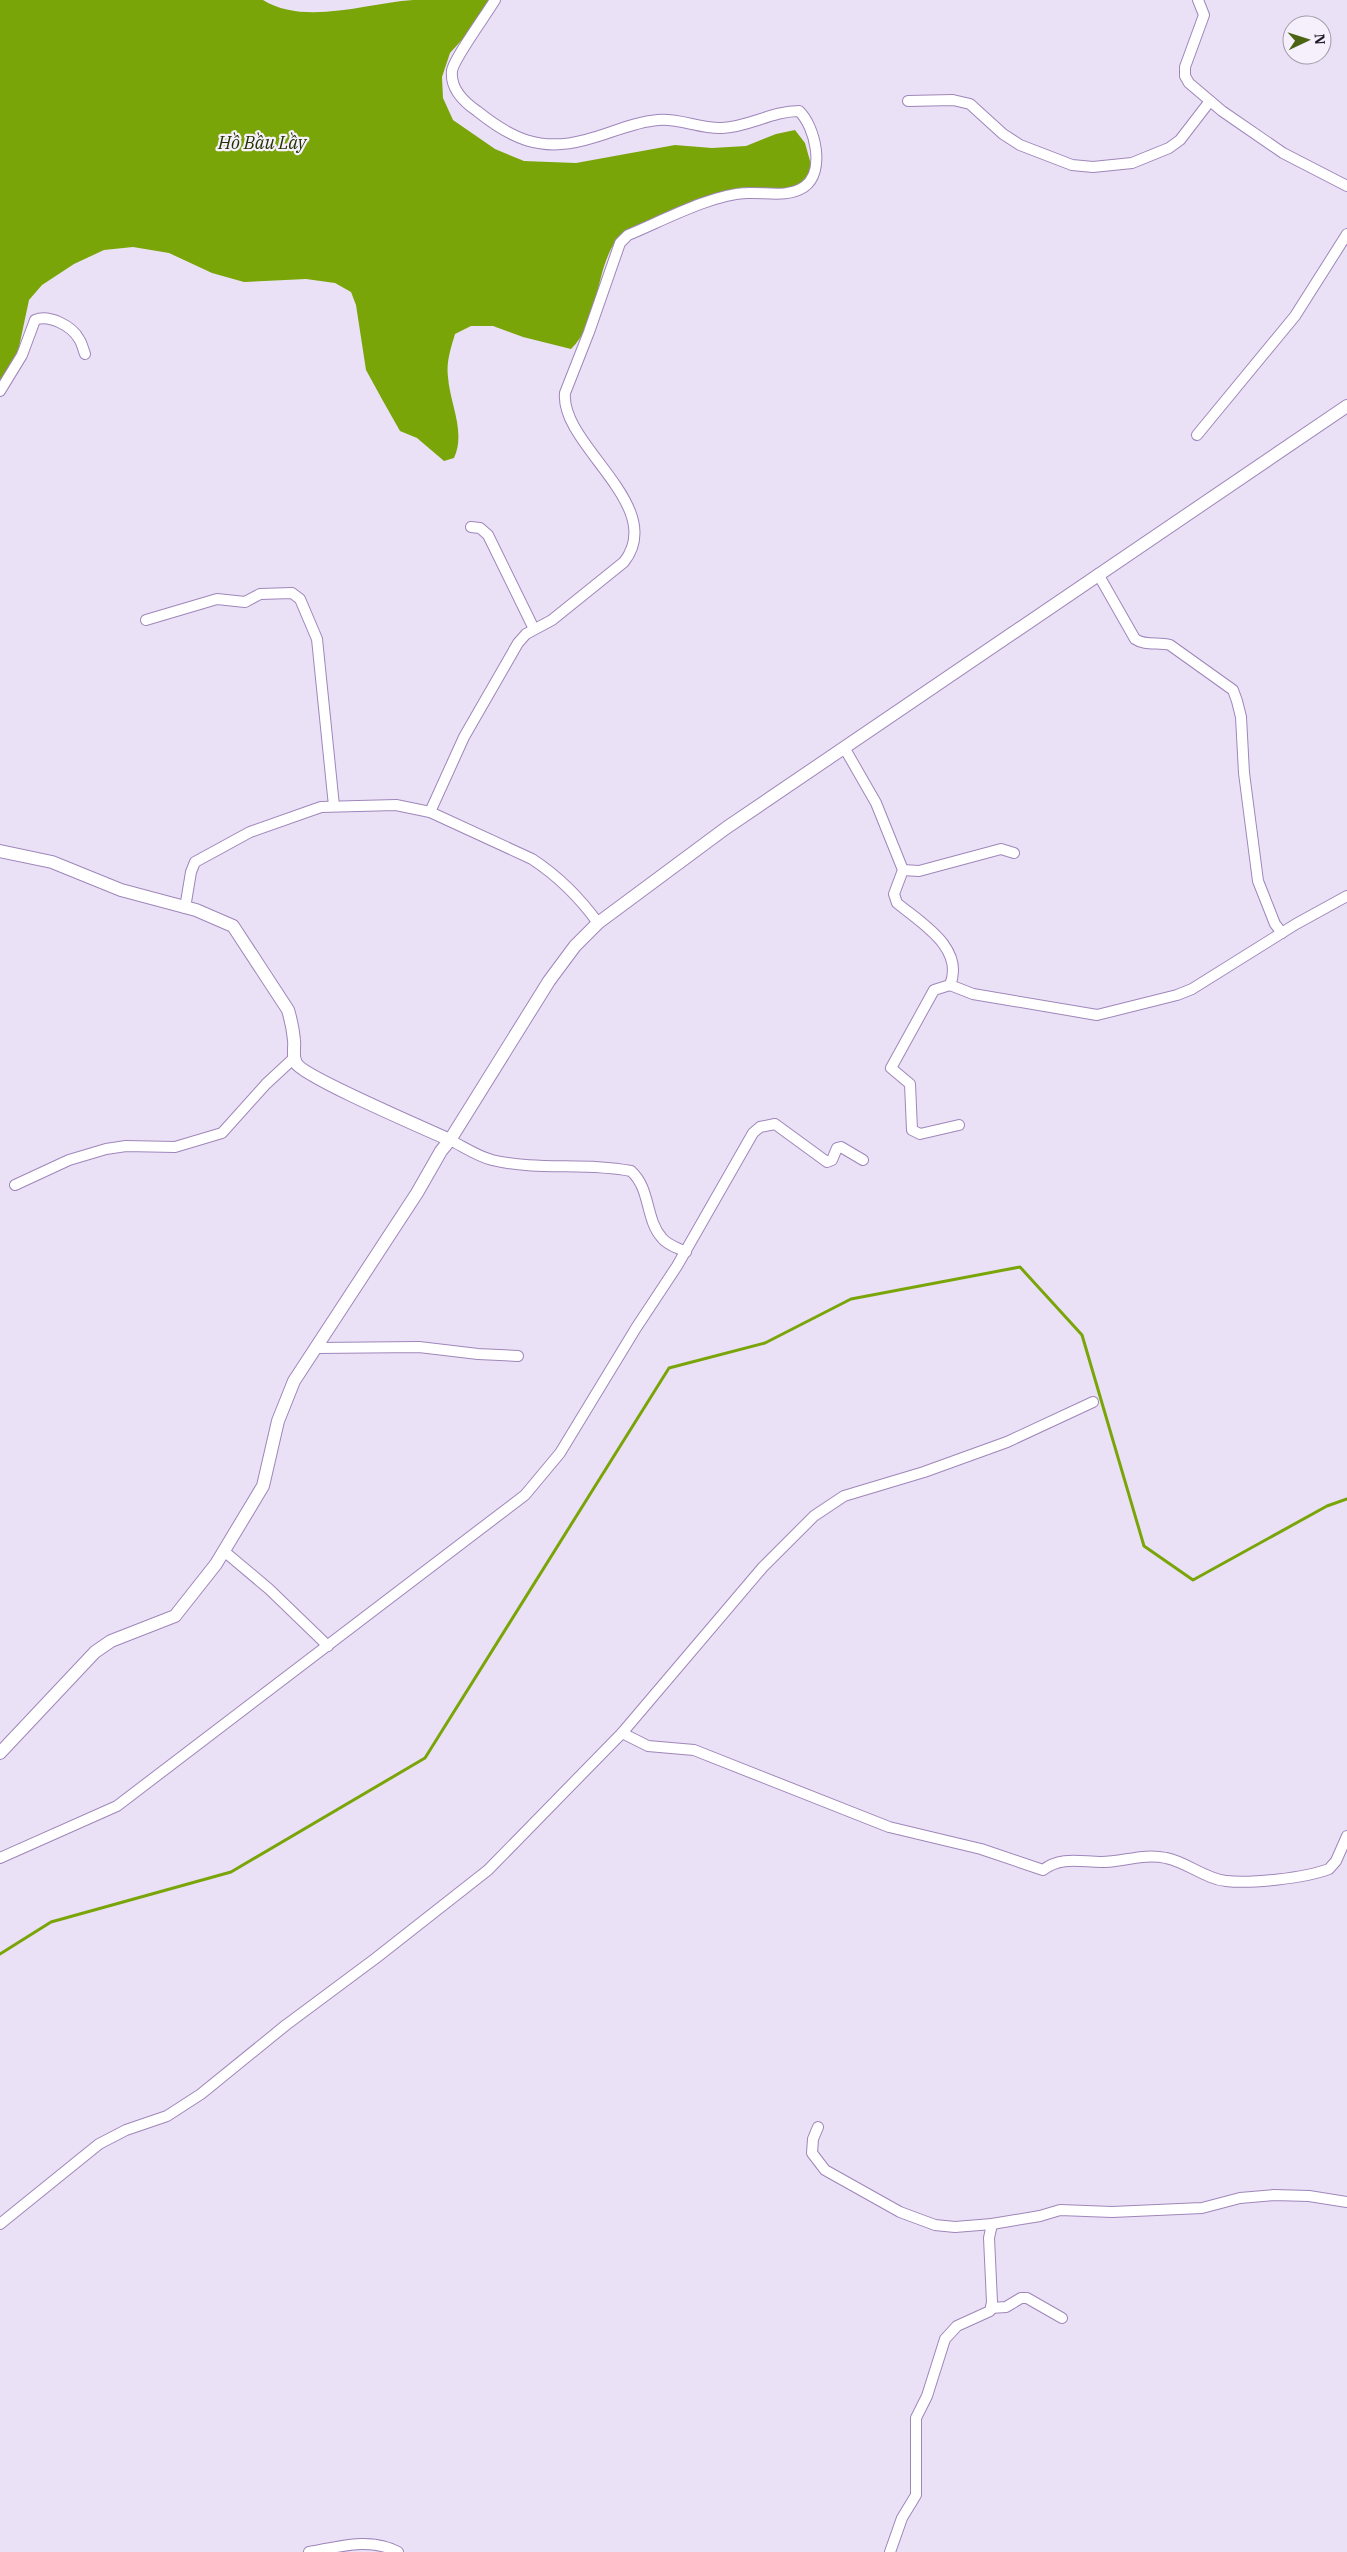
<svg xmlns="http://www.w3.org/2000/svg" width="1347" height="2552" font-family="'IBM Plex Serif',serif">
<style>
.water{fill:#7aa509}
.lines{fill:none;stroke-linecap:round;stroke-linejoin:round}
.stream{stroke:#7aa509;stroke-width:3}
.minor-casing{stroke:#9f86ba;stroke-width:12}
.tertiary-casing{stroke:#9f86ba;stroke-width:14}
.minor{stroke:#fff;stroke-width:10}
.tertiary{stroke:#fff;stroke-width:12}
.labels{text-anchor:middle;stroke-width:4.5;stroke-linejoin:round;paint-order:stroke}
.water-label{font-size:18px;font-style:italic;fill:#233400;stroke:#f6f0fc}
</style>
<rect width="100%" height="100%" fill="#ebe1f7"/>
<!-- water -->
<path class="water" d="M0,0H263C305,26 367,3 413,0C438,0 464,0 489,0L487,8L469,32L450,53L442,77L443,98L453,120L495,149L524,161L576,163L675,145L712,148L746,146L776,134L795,130L805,143L812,168C809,172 805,180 800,183C782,195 756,184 735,189C693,199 654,223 615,242C594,275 600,321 571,349L523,337L493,326H471L455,334C451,348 446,362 448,377C450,404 466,432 454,458L444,461L417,438L400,431L383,401L366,370L356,305L351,292L335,283L306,279L244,282L212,273L169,253L133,247L104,250L74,264L42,285L29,300L19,347L10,369L0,383Z"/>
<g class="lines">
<!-- stream -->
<polyline class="stream" points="0,1954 51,1922 231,1872 425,1758 669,1368 765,1343 851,1299 1020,1267 1082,1335 1144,1546 1193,1580 1327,1506 1347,1499"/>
<defs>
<g id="minor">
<polyline points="1198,0 1204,15 1185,67 1185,76 1189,83 1222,111 1283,153 1347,186"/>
<polyline points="908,101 953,100 970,104 1003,134 1020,145 1072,165 1093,167 1132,163 1169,148 1180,140 1210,101"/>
<path d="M0,391L22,355L35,320C49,314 72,326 79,339C82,343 83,349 85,354"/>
<polyline points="1197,435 1295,316 1347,234"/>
<polyline points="471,527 480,528 488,535 534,629"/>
<path d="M1098,574L1135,639C1145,646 1158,642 1170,645L1233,690L1237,701L1241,717L1244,773L1258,881L1275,924L1282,933"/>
<polyline points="146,620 217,599 245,602 260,594 292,593 300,599 317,639 334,806"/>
<path d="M845,749L876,803L903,870L894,894L897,903C921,923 965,948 950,985L934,990L891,1068L910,1084L912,1130L920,1134L959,1125"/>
<path d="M430,812L464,737L518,643L526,634L552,620L624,562C668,506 560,445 565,393L589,332L620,243L628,235C662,221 712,194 747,193C766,192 787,198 804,187C826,172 815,126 799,111C772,111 749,127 722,128C700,129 680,118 658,120C632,122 610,134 585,140C540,152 512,139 477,111C464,102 450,89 452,71C453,60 486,15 495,0"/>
<polyline points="903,870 919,871 1001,849 1014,853"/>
<path d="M185,908L191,872L195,862L250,832L321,807L396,805L430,812L532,859C558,876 580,898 598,923"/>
<polyline points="950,985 973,994 1097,1015 1177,995 1192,989 1296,924 1347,896"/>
<path d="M450,1140C464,1147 477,1156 492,1160C538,1171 586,1162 631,1171C651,1189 645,1219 662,1238C667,1245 678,1248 686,1252"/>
<polyline points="15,1185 69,1160 106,1149 126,1146 175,1147 222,1133 266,1084 294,1058"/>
<polyline points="317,1348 419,1347 478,1354 518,1356"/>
<polyline points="225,1552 269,1589 328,1646"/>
<path d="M622,1733L648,1746L694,1750L889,1827L981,1849L1043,1870C1061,1856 1081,1862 1101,1862C1123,1862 1144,1853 1166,1858C1187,1862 1205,1879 1226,1881C1251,1884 1305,1878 1329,1869L1336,1861L1347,1836"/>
<polyline points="0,1858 117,1806 525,1495 560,1453 636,1328 677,1266 753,1133 760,1127 775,1124 827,1162 832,1160 837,1148 841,1147 863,1160"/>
<polyline points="818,2127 813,2139 812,2153 825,2170 900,2212 935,2225 955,2227 992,2224 1040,2216 1060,2210 1112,2212 1202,2208 1240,2198 1274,2195 1309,2196 1347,2202"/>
<polyline points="0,2224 99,2144 126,2130 167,2116 201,2094 286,2025 376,1958 488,1870 622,1733 763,1567 814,1516 844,1496 924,1472 1007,1442 1093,1402"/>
<polyline points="991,2308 1006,2307 1021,2298 1027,2298 1062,2318"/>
<path d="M309,2552C339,2547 370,2537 398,2552"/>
<polyline points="890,2552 902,2518 916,2495 916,2418 927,2396 945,2339 957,2326 990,2311 992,2302 989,2238 992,2224"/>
</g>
<g id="tertiary">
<path d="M0,851L52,862L121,890L196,910L233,926L288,1010C291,1020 293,1029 294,1040C295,1047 292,1056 296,1063C302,1076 428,1130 450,1140"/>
<polyline points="0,1753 95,1652 111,1641 175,1616 216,1564 263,1486 278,1421 294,1381 417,1193 441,1151 450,1140 549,981 575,946 598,923 726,828 1347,406"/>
</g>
</defs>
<!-- minor casing -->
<use href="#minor" class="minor-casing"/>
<!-- tertiary casing -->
<use href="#tertiary" class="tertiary-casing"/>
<!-- minor -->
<use href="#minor" class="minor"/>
<!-- tertiary -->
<use href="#tertiary" class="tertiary"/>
</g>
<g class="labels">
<!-- water labels -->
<g class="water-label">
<text x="262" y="149">Hồ Bầu Lầy</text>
</g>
</g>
<!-- north arrow -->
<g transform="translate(1307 40) rotate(86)"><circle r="24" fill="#f6f0fc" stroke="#a29aa9"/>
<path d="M0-4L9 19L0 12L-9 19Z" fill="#4b6414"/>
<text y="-8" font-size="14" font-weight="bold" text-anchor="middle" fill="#23192d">N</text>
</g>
</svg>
